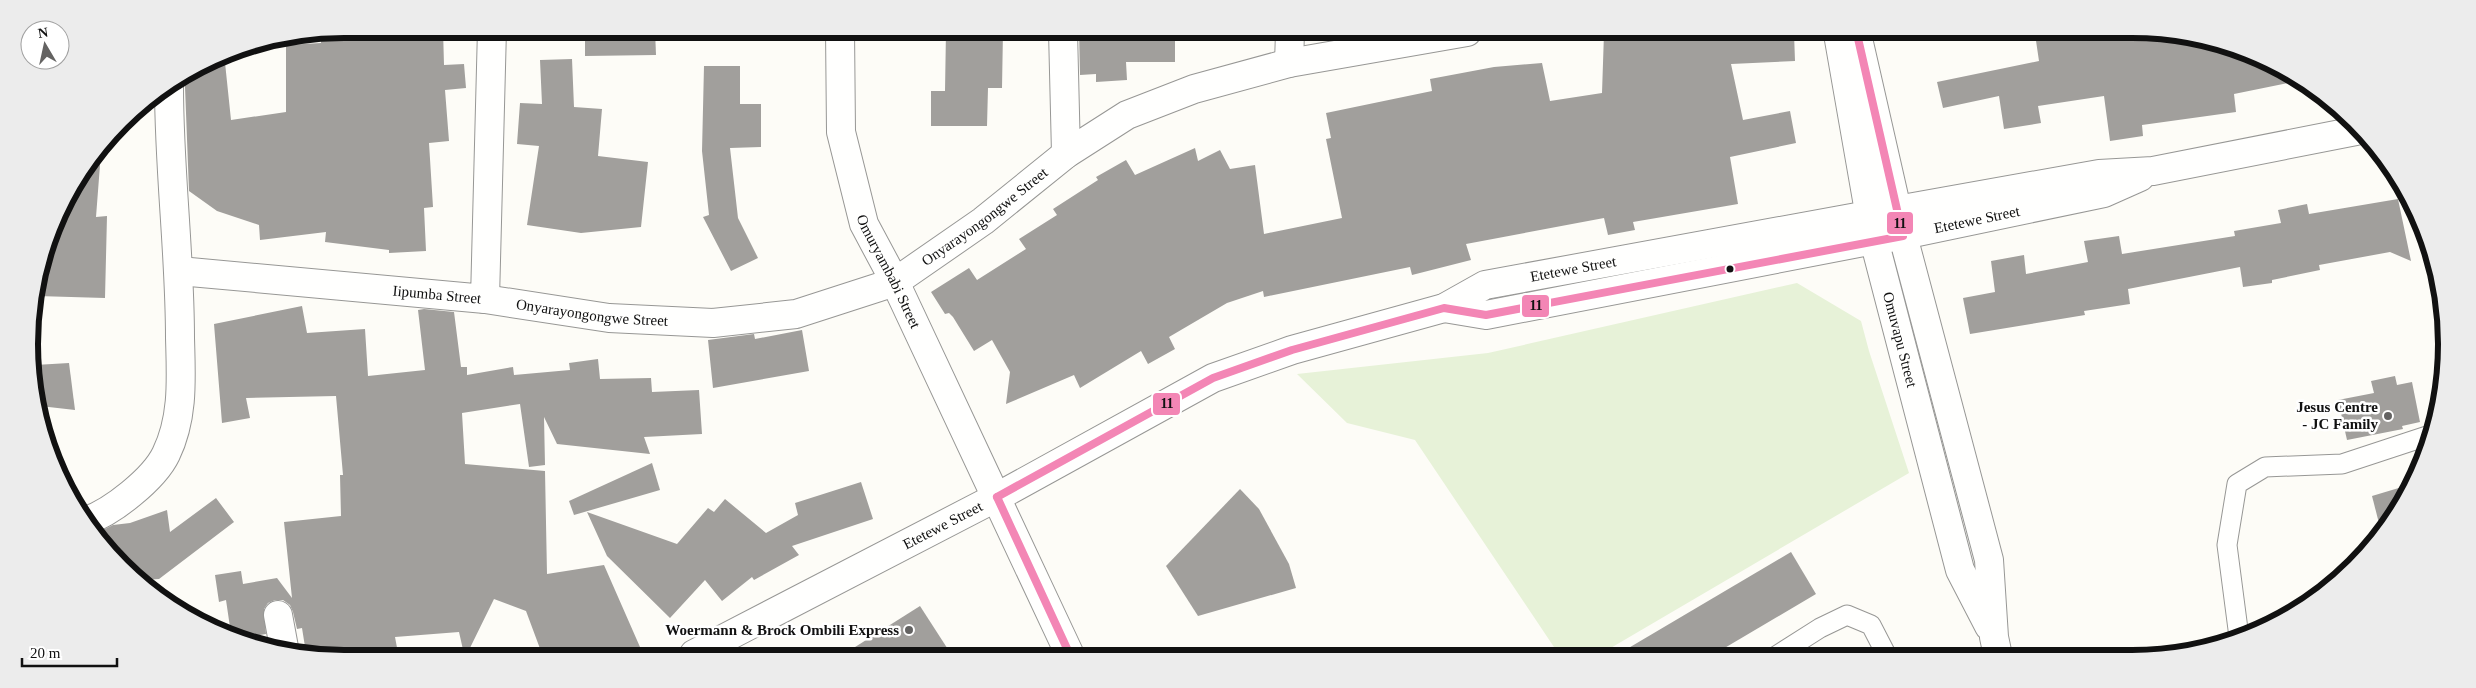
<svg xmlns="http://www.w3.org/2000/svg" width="2476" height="688" font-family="Georgia,serif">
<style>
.green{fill:#e7f2d8}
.building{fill:#a19f9c}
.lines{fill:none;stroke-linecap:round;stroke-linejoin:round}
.service-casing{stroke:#979795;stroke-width:21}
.minor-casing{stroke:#979795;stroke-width:30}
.tertiary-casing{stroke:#979795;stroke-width:30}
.service{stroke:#fffffe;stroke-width:19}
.minor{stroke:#fffffe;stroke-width:28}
.tertiary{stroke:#fffffe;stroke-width:28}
.bus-1-casing{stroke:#fff;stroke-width:11}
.bus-1{stroke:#f386b5;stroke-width:8}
.bus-dot{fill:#111;stroke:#fff;stroke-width:2}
.poi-dot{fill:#646362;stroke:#fff;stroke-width:2}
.labels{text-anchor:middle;stroke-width:5;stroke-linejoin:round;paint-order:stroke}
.street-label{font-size:15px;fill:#111;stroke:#fff}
.poi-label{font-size:15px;font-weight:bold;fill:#111;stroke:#fff;text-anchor:end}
.rim{fill:none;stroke:#111;stroke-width:6}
.line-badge{stroke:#fff;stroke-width:2}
.pale-badge-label{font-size:14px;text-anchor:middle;font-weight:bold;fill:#111}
</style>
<rect width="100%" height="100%" fill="#fdfcf7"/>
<!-- green -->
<polygon class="green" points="1797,283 1861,321 1869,351 1909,473 1597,656 1560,656 1415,440 1347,423 1297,374 1488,353"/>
<!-- building -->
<g class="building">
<polygon points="344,29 443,29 444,65 464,64 466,88 445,90 449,141 429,143 433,207 424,208 426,251 389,253 389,250 325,242 326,232 260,240 259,225 217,211 189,191 185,87 182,79 224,53 231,120 286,112 286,45 321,43 321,33"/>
<polygon points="585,30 655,30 656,55 585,56"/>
<polygon points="946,31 1003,31 1002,88 988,88 987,126 931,126 931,91 945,91"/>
<polygon points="1079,31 1175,31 1175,62 1126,62 1127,80 1096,82 1096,74 1080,75"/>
<polygon points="1604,33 1794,33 1795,61 1731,64 1743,120 1790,111 1796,143 1730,157 1738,204 1633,222 1635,230 1608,235 1604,218 1466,244 1471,260 1412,275 1410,267 1264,297 1263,291 1227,303 1169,337 1175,349 1148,364 1141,351 1080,388 1074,375 1006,404 1010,372 992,340 974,351 953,317 949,313 945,314 931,292 969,268 977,280 1026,249 1019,239 1057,215 1053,209 1098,180 1096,177 1126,160 1135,175 1195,148 1198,161 1220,150 1230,169 1255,165 1264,234 1342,218 1326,139 1331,138 1326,113 1432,91 1430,79 1494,67 1542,63 1550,101 1602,93"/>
<polygon points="2035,34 2193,35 2302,80 2234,94 2236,112 2142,125 2143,136 2110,141 2104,96 2038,106 2041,123 2004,129 1999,96 1943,108 1937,82 2039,61"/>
<polygon points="572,59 574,107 602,109 598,156 648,162 641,227 581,233 527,225 539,146 517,144 520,103 542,104 540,60"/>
<polygon points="704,66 740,66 740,104 761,104 761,147 730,148 738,218 758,258 731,271 703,217 709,215 702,151"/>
<polygon points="101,152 96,217 107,216 105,298 37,296 61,204"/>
<polygon points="2398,199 2411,261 2390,252 2319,265 2320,270 2272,280 2272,283 2243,287 2240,267 2128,289 2130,304 2084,311 2085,315 1970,334 1963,298 1995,292 1991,261 2024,255 2026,274 2088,262 2084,241 2119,236 2122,254 2235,236 2234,231 2281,223 2278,210 2307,204 2309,214"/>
<polygon points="302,306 307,333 365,329 368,376 425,370 418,310 424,309 454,312 461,367 467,367 467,375 513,367 514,375 570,370 569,363 598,359 600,379 651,378 652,392 699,390 702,434 644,437 650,454 557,444 544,417 545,465 529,467 520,404 462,413 465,464 545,471 547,574 604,565 640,647 613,654 542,654 526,611 494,599 467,654 464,654 459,632 395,637 398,653 364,653 363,647 324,653 306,653 302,628 297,629 293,612 290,605 283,600 275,600 268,603 264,609 266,634 242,638 231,634 226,600 219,602 215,575 241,571 243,584 277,578 292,598 284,522 341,516 340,475 343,475 336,396 246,398 250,418 222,423 214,324"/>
<polygon points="802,330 809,371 713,388 708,340 754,334 755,339"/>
<polygon points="69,363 75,410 40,406 35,365"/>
<polygon points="2395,376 2397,385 2412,382 2420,422 2402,426 2403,429 2347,440 2338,400 2374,393 2371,381"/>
<polygon points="652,463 660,490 574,515 569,501"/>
<polygon points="861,482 873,519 792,546 799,555 754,580 752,577 722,601 705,580 670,618 607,556 587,512 677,544 708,508 714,512 725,499 766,533 798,515 795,503"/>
<polygon points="2412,484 2405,501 2381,531 2372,496"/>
<polygon points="1240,489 1259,509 1289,564 1296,588 1198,616 1166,566"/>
<polygon points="216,498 234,522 159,579 144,580 93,535 113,525 130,523 167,510 170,532"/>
<polygon points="1791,552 1816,594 1711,656 1615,656"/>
<polygon points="920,606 951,654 844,654"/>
</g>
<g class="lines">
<defs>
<g id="service">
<polyline points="2239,637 2227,545 2237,484 2265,467 2342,464 2430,435"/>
<polyline points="1776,656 1820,628 1847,615 1871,625 1887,656"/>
</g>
<g id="minor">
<path id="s1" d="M840,30L841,132L864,224L895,282L1070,655"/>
<polyline points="1063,31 1066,154"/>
<polyline points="1289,63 1290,32"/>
<path id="s2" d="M179,271L485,299L492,29"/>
<path id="s3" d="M485,299L609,318L713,323L796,314L895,282L983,221L1066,154L1127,115L1194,89L1289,63L1467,32"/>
<polyline points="1444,308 1486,315 1874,240"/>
<path d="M86,521C112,512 154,479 166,454C184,417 181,377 180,338C180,254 169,171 169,87"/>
<polyline points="278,615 285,653"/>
<path id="s4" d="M694,654L997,497L1213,378L1292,350L1444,308L1485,285L1868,215"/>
</g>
<g id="tertiary">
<path id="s5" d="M1838,34L1874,240L1960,570L1989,626"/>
<polyline points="1857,34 1903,236 1989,560 1994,637 1998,656"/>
<polyline points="1880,213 2099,174 2153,171 2356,131"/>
<path id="s6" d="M1884,239L2104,193L2140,177"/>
</g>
</defs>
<!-- service casing -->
<use href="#service" class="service-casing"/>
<!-- minor casing -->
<use href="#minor" class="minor-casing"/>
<!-- tertiary casing -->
<use href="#tertiary" class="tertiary-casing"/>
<!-- service -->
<use href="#service" class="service"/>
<!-- minor -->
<use href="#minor" class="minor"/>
<!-- tertiary -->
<use href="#tertiary" class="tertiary"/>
<defs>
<g id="bus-1">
<polyline points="997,497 1213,378 1292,350 1444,308 1486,315 1903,236 1857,34"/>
<polyline points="997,497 1070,655"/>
</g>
</defs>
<!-- bus-1 casing -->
<use href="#bus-1" class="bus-1-casing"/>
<!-- bus-1 -->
<use href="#bus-1" class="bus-1"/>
</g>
<!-- markers -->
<circle class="bus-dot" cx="1730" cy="269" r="4.5"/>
<g class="poi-dot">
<circle cx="2388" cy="416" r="5"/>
<circle cx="909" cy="630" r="5"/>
</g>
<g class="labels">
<!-- street labels -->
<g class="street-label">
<text dy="5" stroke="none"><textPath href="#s3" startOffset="528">Onyarayongongwe Street</textPath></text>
<text dy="5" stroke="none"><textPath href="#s6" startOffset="95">Etetewe Street</textPath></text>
<text dy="5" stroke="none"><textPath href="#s4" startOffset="966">Etetewe Street</textPath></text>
<text dy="5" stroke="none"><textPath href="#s1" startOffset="250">Omuryambabi Street</textPath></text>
<text dy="5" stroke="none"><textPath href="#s2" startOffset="259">Iipumba Street</textPath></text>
<text dy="5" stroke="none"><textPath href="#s3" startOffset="108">Onyarayongongwe Street</textPath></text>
<text dy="5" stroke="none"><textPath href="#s5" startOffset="312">Omuvapu Street</textPath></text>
<text dy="5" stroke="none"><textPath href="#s4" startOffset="280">Etetewe Street</textPath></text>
</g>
<!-- poi labels -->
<g class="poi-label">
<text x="2378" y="412">Jesus Centre<tspan x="2378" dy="17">- JC Family</tspan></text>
<text x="899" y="635">Woermann &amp; Brock Ombili Express</text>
</g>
</g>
<!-- crop -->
<path d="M0 0H2476V688H0ZM344 38H2132A306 306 0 0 1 2438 344V344A306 306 0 0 1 2132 650H344A306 306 0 0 1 38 344V344A306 306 0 0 1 344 38Z" fill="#ececec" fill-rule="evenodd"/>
<path class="rim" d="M344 38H2132A306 306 0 0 1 2438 344V344A306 306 0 0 1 2132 650H344A306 306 0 0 1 38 344V344A306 306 0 0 1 344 38Z"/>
<g class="line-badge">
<rect x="1886" y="211" width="28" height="24" rx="5" fill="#f386b5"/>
<rect x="1521" y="294" width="29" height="24" rx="5" fill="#f386b5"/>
<rect x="1152" y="392" width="29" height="24" rx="5" fill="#f386b5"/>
</g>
<g class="pale-badge-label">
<text x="1900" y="228">11</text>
<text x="1536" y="310">11</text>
<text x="1167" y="408">11</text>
</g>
<!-- north arrow -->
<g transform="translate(45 45) rotate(351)"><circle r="24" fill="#ffffff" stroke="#a0a0a0"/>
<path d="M0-4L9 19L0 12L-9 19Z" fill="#646362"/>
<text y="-8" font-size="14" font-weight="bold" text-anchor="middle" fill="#111111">N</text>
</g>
<!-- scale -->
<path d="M22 658v8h95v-8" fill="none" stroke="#111111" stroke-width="2.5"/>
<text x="30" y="658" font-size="15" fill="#111111" stroke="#ffffff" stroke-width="4" paint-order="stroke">20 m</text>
</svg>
